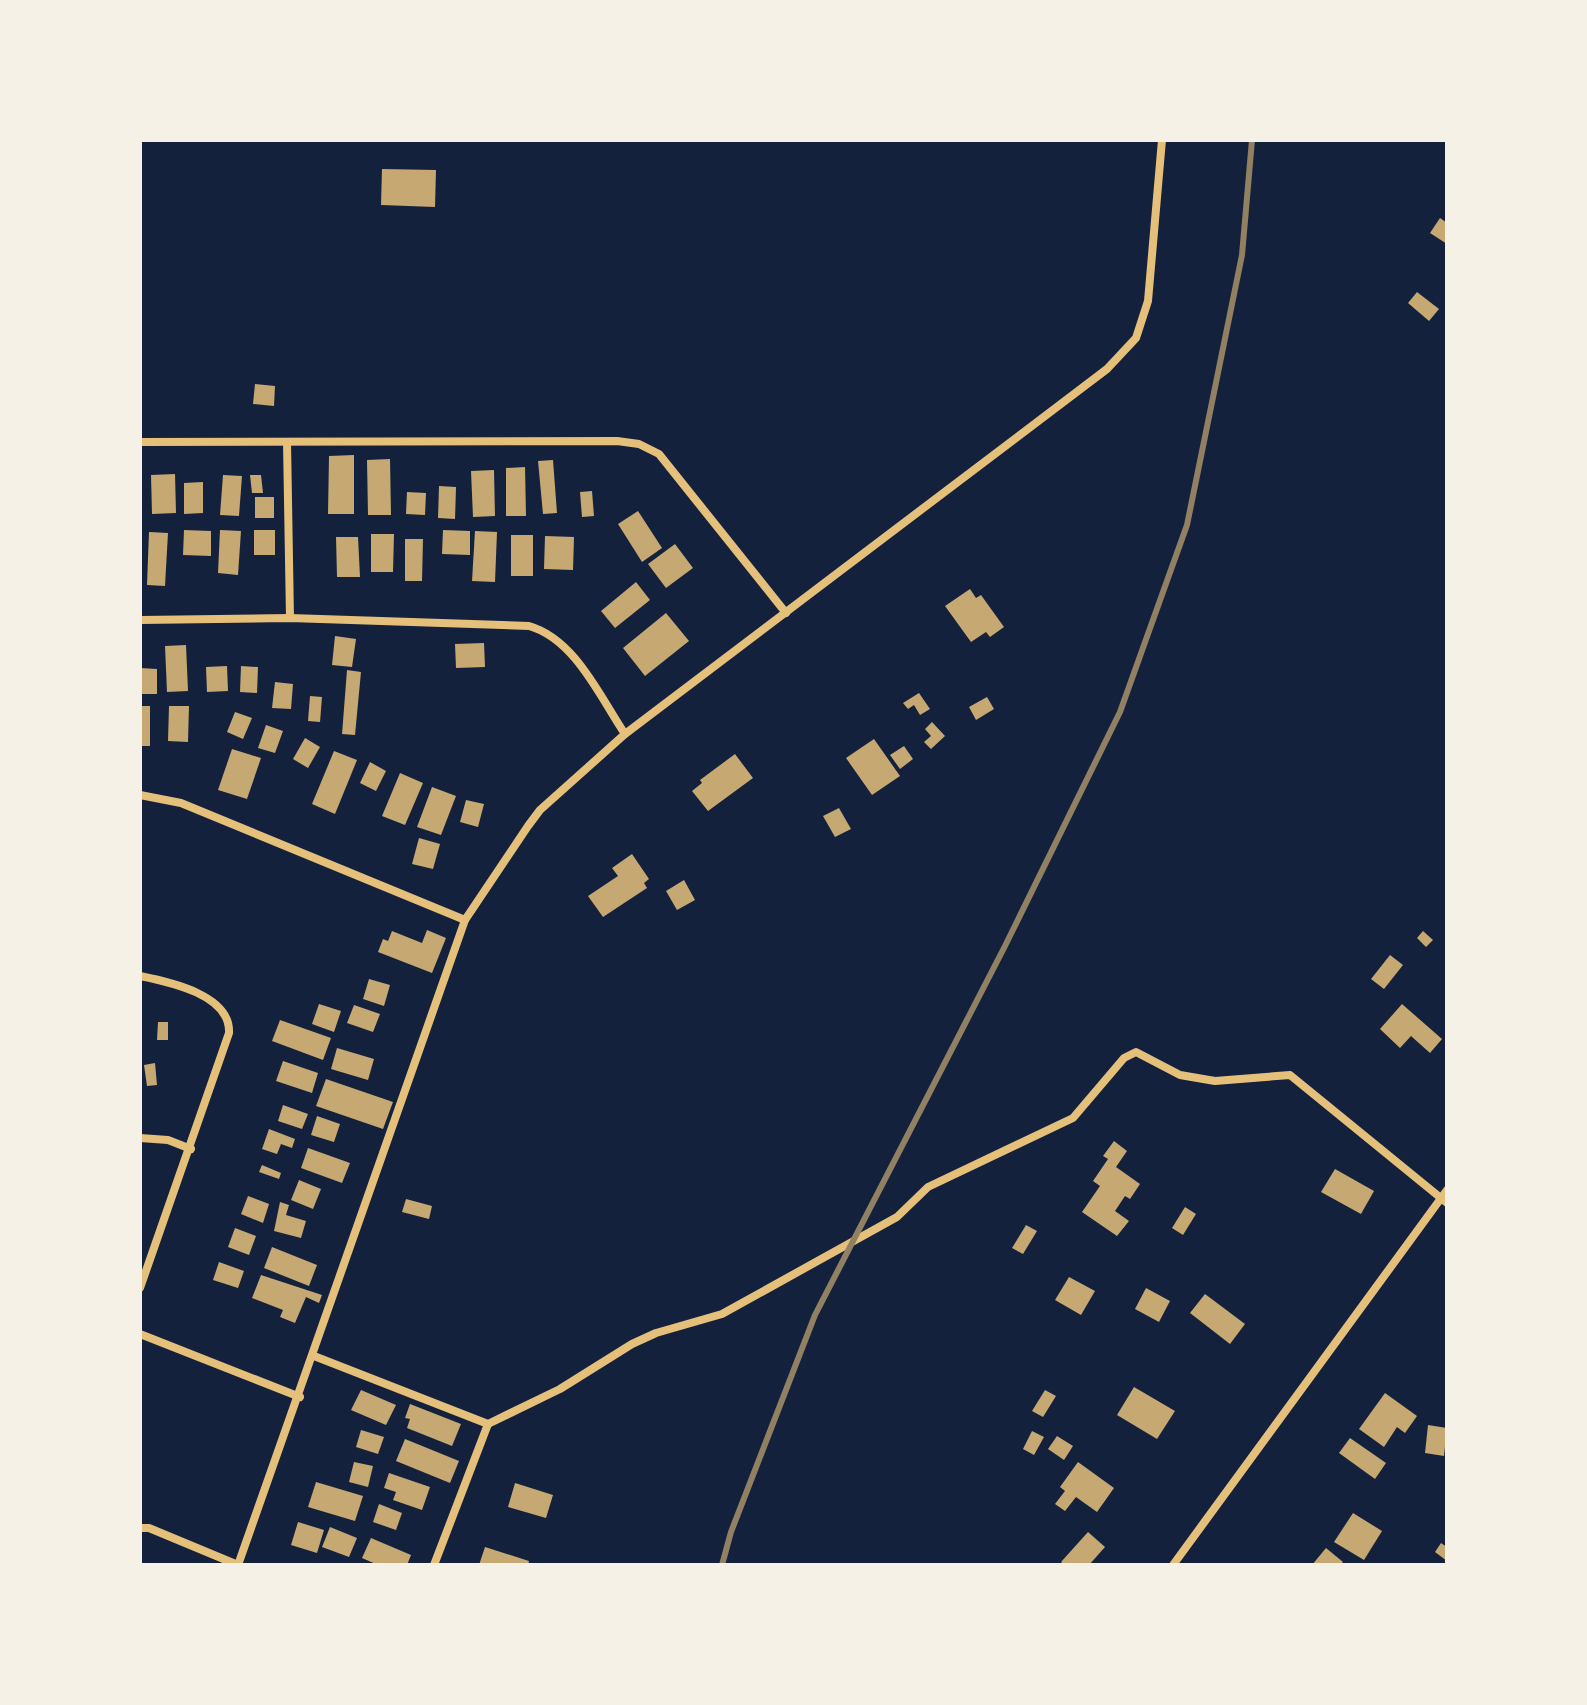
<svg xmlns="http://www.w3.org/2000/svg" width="1587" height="1705" font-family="'PT Serif',serif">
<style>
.building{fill:#c6a872}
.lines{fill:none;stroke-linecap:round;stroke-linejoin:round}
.minor{stroke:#e5c07b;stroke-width:8}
.rail{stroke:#918062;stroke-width:6}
</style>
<rect width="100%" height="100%" fill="#14213d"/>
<!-- building -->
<g class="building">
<polygon points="382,169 436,170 435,207 381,205"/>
<polygon points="1440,218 1447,223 1447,244 1430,233"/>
<polygon points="1417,292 1439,309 1429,321 1408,303"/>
<polygon points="255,384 275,386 274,406 253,404"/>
<polygon points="354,455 354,514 328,514 329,456"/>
<polygon points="390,459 391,515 368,515 367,460"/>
<polygon points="553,460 557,513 543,514 538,461"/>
<polygon points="525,467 526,516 506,516 506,468"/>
<polygon points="494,470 495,516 473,517 471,471"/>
<polygon points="175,474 176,513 152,514 151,475"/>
<polygon points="223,475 242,476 239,516 220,515"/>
<polygon points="250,475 261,475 263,493 252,493"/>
<polygon points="203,482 203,513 184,514 184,483"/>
<polygon points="439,486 456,487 455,519 438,518"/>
<polygon points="592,491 594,516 582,517 580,492"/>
<polygon points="407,492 426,493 425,515 406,514"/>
<rect x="255" y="497" width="19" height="21"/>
<polygon points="638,511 662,548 642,562 618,524"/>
<polygon points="184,530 211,531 211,556 183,555"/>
<polygon points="220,530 241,531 238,575 218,573"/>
<rect x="254" y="530" width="21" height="25"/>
<polygon points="443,530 470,531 470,555 442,554"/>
<polygon points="475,531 497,532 495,582 472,581"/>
<polygon points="149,532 168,533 165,586 147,585"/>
<polygon points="371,534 394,534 393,572 371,572"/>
<rect x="511" y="535" width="22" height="41"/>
<polygon points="545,536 574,537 573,570 544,569"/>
<polygon points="336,537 358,537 360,577 337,577"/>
<polygon points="405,539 423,539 422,581 405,581"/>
<polygon points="675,544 693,568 666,588 648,564"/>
<polygon points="636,582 650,600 615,628 601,611"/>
<polygon points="970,589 976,598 981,595 1004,627 990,637 986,632 971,642 945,606"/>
<polygon points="666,613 689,641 645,676 623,648"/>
<polygon points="335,636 356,639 352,667 332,665"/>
<polygon points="484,643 485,667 456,668 455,644"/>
<polygon points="186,645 188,691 167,692 165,646"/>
<polygon points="227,666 228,691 207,692 206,667"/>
<polygon points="241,666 258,667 257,693 240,692"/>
<polygon points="140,668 157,669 157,694 140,694"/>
<polygon points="347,670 361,672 355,735 342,734"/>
<polygon points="275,682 293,684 291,709 272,708"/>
<polygon points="919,693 930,709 920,715 914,705 908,709 903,703"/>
<polygon points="310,696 322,697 320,722 308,721"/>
<polygon points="987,697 994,709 976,720 969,707"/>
<rect x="140" y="706" width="10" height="40"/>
<polygon points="169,706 189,706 188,742 168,741"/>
<polygon points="235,712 252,718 243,739 227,732"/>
<polygon points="932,722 945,736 931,749 924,742 931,736 925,729"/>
<polygon points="266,725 283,731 275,753 258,748"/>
<polygon points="305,738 320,747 308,768 293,759"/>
<polygon points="874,739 900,776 872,795 846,758"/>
<polygon points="904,746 913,759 900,769 890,755"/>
<polygon points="232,749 261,758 247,799 218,790"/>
<polygon points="334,751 357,760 335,814 312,804"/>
<polygon points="735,754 753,778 708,811 692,791 702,783 700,780"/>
<polygon points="370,762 386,771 376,791 360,783"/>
<polygon points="400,773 423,783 405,825 382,816"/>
<polygon points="432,787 456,796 441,835 417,827"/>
<polygon points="466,800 484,804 478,827 460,822"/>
<polygon points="839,808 851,829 835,837 823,816"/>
<polygon points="419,838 440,844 433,869 412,864"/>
<polygon points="632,854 649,879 644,883 647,888 603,917 588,896 618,876 612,868"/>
<polygon points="684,880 695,900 677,910 666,891"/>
<polygon points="427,930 446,938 432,973 378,952 383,939 388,941 392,931 422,943"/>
<polygon points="1423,931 1433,940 1426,947 1417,938"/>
<polygon points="1390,955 1403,965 1384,989 1371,979"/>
<polygon points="369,979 390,985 384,1006 363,999"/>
<polygon points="319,1004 341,1011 334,1032 312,1024"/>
<polygon points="1402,1004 1442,1039 1430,1053 1411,1036 1400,1048 1380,1029"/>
<polygon points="354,1005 380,1014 373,1032 347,1023"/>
<polygon points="280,1020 331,1038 323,1060 272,1041"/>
<polygon points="158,1022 168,1022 168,1040 157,1040"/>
<polygon points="337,1048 374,1059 368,1080 331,1069"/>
<polygon points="283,1061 318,1073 312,1093 276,1081"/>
<polygon points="155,1063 157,1085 147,1086 144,1065"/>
<polygon points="326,1079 393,1102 383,1129 316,1106"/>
<polygon points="283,1105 308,1114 302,1129 278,1121"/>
<polygon points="317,1116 340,1124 334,1142 311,1135"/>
<polygon points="269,1129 295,1139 292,1148 281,1144 277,1154 262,1149"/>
<polygon points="1114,1141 1127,1151 1116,1167 1140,1184 1130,1199 1125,1196 1115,1211 1129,1221 1117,1236 1082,1212 1100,1186 1093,1181 1108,1159 1103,1156"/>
<polygon points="308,1148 350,1163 342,1183 301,1168"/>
<polygon points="262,1165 281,1173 279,1179 259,1172"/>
<polygon points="1335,1169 1374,1191 1361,1214 1321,1192"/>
<polygon points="299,1180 321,1189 313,1209 291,1200"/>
<polygon points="248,1196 269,1204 263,1223 241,1214"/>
<polygon points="406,1199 432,1206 429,1219 402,1212"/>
<polygon points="280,1202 289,1205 286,1215 306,1221 301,1238 274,1231"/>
<polygon points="1185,1207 1196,1214 1183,1235 1172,1228"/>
<polygon points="1026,1225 1037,1231 1023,1254 1012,1248"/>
<polygon points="235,1228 256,1236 249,1255 228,1247"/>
<polygon points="272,1247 317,1265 309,1286 264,1268"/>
<polygon points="219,1262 244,1271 238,1288 213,1280"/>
<polygon points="261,1275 322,1295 319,1303 306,1297 295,1323 280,1317 283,1310 252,1298"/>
<polygon points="1069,1277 1095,1291 1081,1315 1055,1300"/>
<polygon points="1146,1288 1170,1301 1159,1322 1135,1309"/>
<polygon points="1205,1294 1245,1324 1230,1344 1190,1313"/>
<polygon points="1134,1387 1175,1411 1157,1439 1117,1415"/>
<polygon points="361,1390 396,1405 386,1425 351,1410"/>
<polygon points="1045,1390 1056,1396 1043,1417 1032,1411"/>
<polygon points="1385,1393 1417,1416 1405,1433 1397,1427 1384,1447 1359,1429"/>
<polygon points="410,1404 461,1424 452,1446 407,1428 410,1419 405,1418"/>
<polygon points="1428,1425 1447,1428 1444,1456 1425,1453"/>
<polygon points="361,1430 384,1437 378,1454 356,1447"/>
<polygon points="1032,1431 1044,1437 1034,1455 1023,1449"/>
<polygon points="1057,1436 1073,1446 1064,1460 1048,1449"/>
<polygon points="1350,1438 1386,1463 1375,1479 1339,1453"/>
<polygon points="405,1439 459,1461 450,1483 396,1461"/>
<polygon points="354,1462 373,1466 368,1487 349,1482"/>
<polygon points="1078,1462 1114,1488 1097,1512 1076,1497 1065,1511 1055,1504 1065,1491 1060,1487"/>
<polygon points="389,1473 430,1487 422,1510 393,1500 396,1492 384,1488"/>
<polygon points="316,1482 363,1496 355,1521 308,1507"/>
<polygon points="515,1483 553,1495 546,1518 508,1507"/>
<polygon points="379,1504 402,1513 396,1530 373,1522"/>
<polygon points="1353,1513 1382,1531 1364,1560 1334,1542"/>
<polygon points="298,1522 324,1530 317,1553 291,1545"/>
<polygon points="330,1527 357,1538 349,1557 322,1547"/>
<polygon points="1088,1532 1105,1547 1089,1565 1065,1565 1061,1562"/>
<polygon points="371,1538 411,1555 407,1565 378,1565 362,1558"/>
<polygon points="1441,1543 1447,1547 1447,1561 1435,1552"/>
<polygon points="485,1547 529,1561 528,1565 479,1565"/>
<polygon points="1326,1548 1343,1562 1340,1565 1312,1565"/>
</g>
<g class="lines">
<!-- minor -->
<g class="minor">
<polyline points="140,442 617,441 639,444 659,454 786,613"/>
<polyline points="287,442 290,618"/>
<path d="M140,620L290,618L529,626C575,639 600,697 625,734"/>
<polyline points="140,795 181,803 465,920"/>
<path d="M140,976C170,982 231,995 229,1033L140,1288"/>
<polyline points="140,1138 168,1140 191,1149"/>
<polyline points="140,1334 300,1397"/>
<polyline points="314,1356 488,1424 434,1565"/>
<polyline points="488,1424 560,1389 632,1344 656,1333 722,1314 897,1217 928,1187 1073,1118 1124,1058 1136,1052 1180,1075 1215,1081 1290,1075 1447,1203"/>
<polyline points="140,1528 149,1528 238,1565"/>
<polyline points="238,1565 465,920 528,826 540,810 625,734 1107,369 1136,338 1148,301 1162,140"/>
<polyline points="1173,1565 1447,1190"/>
</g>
<!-- rail -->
<polyline class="rail" points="722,1565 731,1532 815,1315 1005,946 1120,712 1187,525 1242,255 1252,140"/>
</g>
<!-- border -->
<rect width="1587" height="1705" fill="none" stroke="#f6f1e7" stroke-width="284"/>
</svg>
